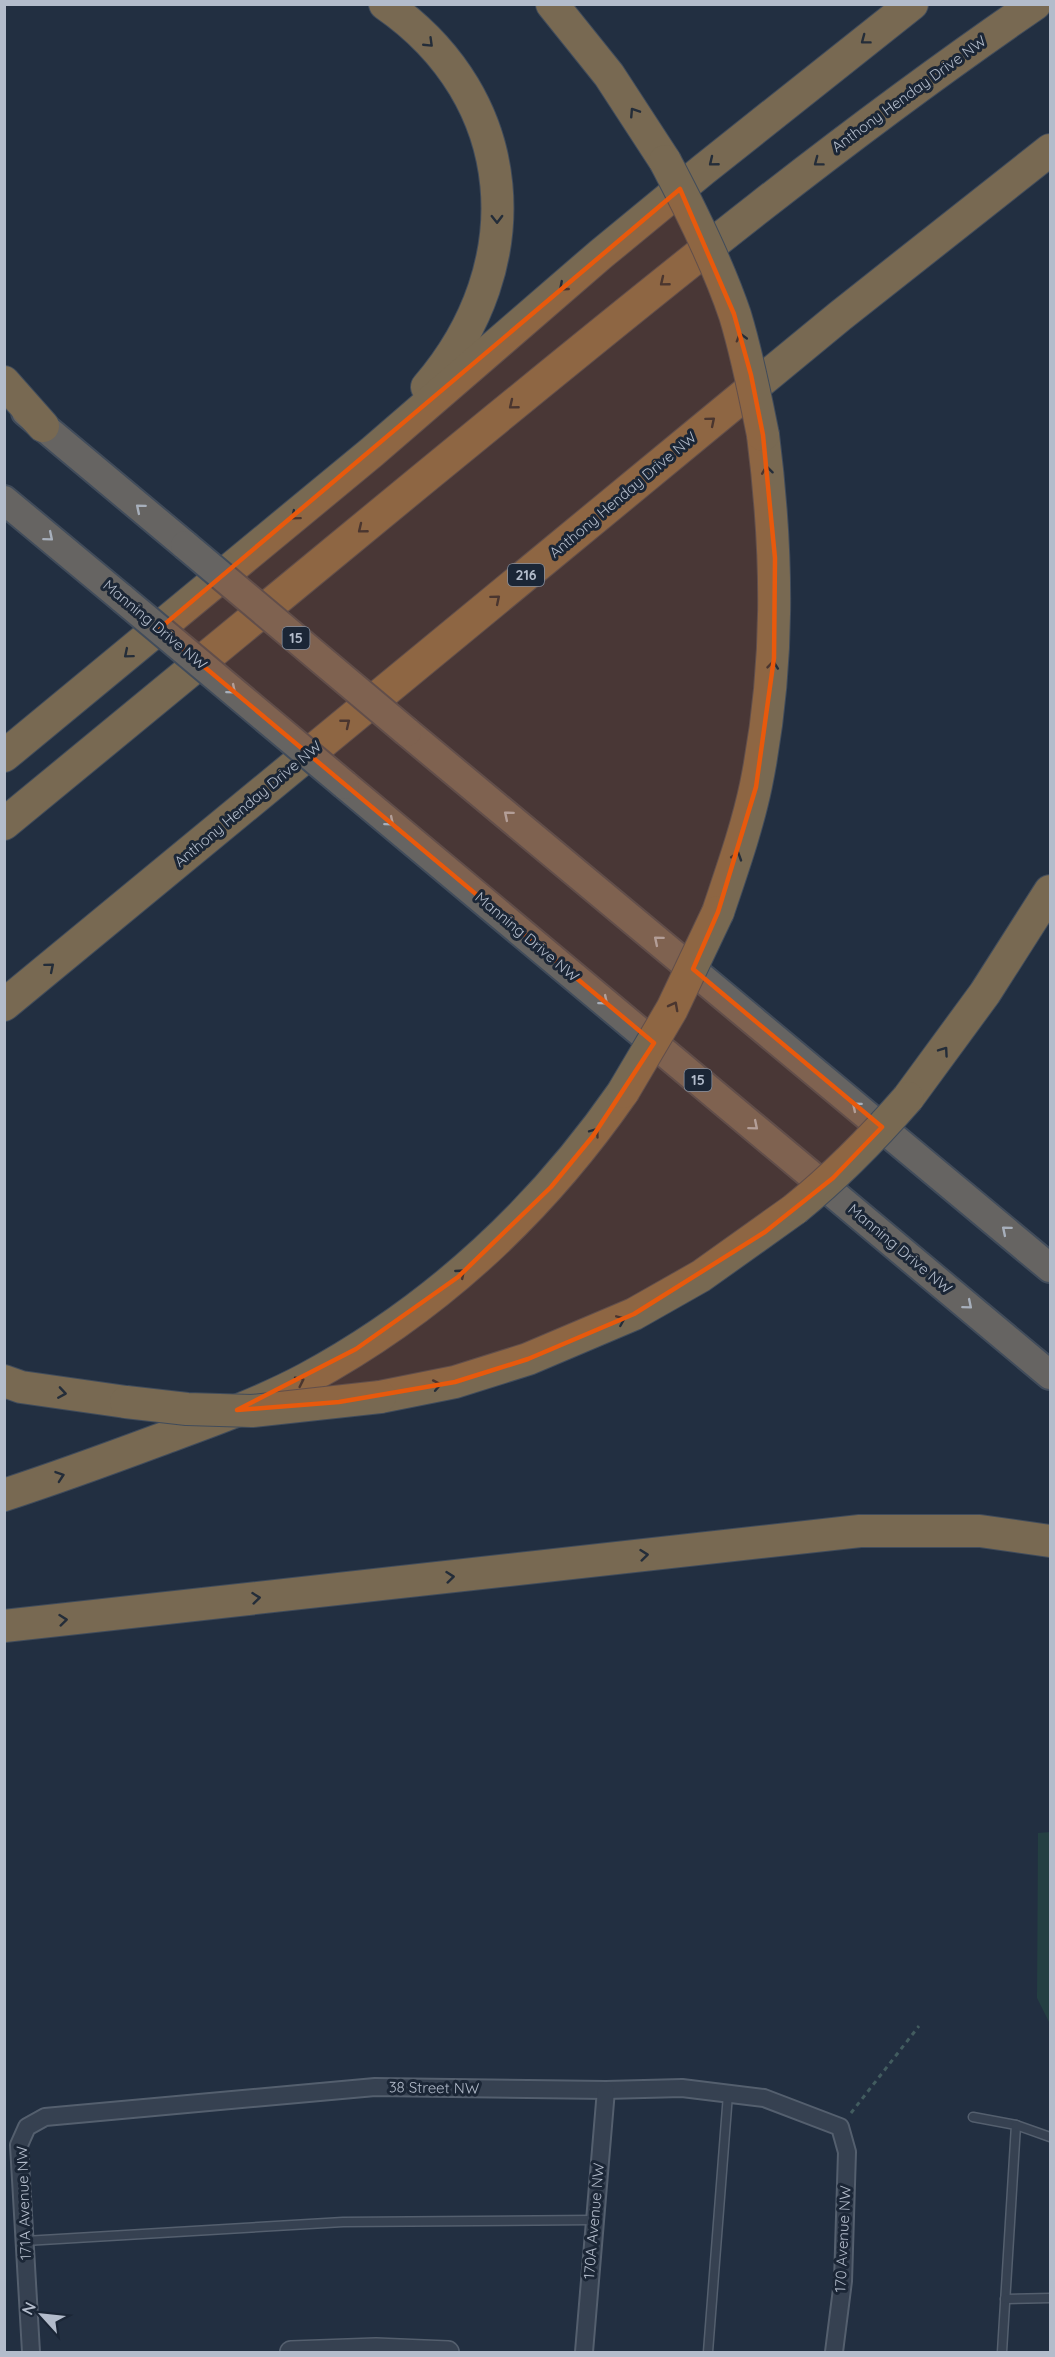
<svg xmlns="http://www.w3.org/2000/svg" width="1055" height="2357" font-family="Quicksand,sans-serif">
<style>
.green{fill:#243f42}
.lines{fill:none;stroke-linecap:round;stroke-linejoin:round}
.service-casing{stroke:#545f6e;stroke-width:11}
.minor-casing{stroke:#545f6e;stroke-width:20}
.tertiary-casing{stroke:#545f6e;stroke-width:24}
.trunk-casing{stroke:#414c5b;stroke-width:32}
.motorway-casing{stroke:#414c5b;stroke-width:34}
.path{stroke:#425c5f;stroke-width:3;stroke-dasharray:4.5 4.5;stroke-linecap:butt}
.service{stroke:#364151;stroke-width:8}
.minor{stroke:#364151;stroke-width:16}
.tertiary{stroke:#364151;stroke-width:21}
.trunk{stroke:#666462;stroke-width:28}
.motorway{stroke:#786952;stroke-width:32}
.trunk-bridge-casing{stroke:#414c5b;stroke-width:32;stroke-linecap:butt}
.motorway-bridge-casing{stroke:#414c5b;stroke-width:34;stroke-linecap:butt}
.trunk-bridge{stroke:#666462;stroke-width:28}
.motorway-bridge{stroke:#786952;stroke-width:32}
.oneway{stroke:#242d39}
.oneway2{stroke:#a7afbb}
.marked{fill:#e8590c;fill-opacity:0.2;stroke:#e8590c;stroke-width:4.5;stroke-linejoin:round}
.labels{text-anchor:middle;stroke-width:6;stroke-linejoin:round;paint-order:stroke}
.shield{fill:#1b2636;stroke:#858f9e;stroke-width:1.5}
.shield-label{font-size:14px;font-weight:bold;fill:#b3bccb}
.street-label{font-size:15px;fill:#b3bccb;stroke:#1b2636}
</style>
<rect width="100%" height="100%" fill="#222f41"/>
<!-- green -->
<polygon class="green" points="1050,1832 1050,2024 1037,1998 1038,1833"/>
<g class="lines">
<defs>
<g id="service">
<polyline points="973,2117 1016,2125 1002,2352"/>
<polyline points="1016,2125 1050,2137"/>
<polyline points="25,2241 343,2222 593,2220"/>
<polyline points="1005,2299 1050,2298"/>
<polyline points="708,2352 728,2094"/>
</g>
<g id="minor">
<polyline points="31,2352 19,2145 27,2127 45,2117 375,2087 606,2090 682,2088 764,2098 840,2127 847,2152 843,2281 834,2352"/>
<polyline points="584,2352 606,2090"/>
</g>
<polyline id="tertiary" points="291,2352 376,2349 448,2352"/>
<g id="trunk">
<polyline points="26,412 185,545"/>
<polyline points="4,500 123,599"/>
<polyline points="407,732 1050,1268"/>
<polyline points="345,785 1050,1375"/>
</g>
<g id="motorway">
<path d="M385,4C521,98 532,265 427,387"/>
<polyline points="552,4 609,75 665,161"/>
<polyline points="4,382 43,426"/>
<polyline points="4,756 372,452 601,254 703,170 912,4"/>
<path d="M4,824C168,689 331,554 495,420C671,276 847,133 1035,4"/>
<path d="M718,912C732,870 747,828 756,785C780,666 778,554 763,435"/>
<polyline points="4,1005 840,316 1050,150"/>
<polyline points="908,1098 985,993 1050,891"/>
<polyline points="4,1381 21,1387 126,1402"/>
<polyline points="380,1397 455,1382 528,1359 634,1314 701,1276 795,1209"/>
<path d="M4,1495C56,1478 108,1459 159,1440C208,1422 259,1404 306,1379C435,1309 539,1213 623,1092"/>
<polyline points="4,1626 860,1531 980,1531 1050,1541"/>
</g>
</defs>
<!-- service casing -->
<use href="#service" class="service-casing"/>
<!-- minor casing -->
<use href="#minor" class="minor-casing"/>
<!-- tertiary casing -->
<use href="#tertiary" class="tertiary-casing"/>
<!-- trunk casing -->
<use href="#trunk" class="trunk-casing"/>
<!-- motorway casing -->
<use href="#motorway" class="motorway-casing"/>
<!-- path -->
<polyline class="path" points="851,2113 919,2026"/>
<!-- service -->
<use href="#service" class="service"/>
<!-- minor -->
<use href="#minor" class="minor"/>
<!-- tertiary -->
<use href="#tertiary" class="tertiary"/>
<!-- trunk -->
<use href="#trunk" class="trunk"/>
<!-- motorway -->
<use href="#motorway" class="motorway"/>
<defs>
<g id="trunk-bridge">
<polyline points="185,545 407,732"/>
<polyline points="123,599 345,785"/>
</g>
<g id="motorway-bridge">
<path d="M665,161C691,210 717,262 735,315C747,354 755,395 763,435"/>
<polyline points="623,1092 672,1009 718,912"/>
<path d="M795,1209C837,1175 873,1138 908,1098"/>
<polyline points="126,1402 187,1409 252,1411 380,1397"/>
</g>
</defs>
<!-- trunk-bridge casing -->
<use href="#trunk-bridge" class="trunk-bridge-casing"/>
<!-- motorway-bridge casing -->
<use href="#motorway-bridge" class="motorway-bridge-casing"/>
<!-- trunk-bridge -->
<use href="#trunk-bridge" class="trunk-bridge"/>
<!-- motorway-bridge -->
<use href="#motorway-bridge" class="motorway-bridge"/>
</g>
<!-- one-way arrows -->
<defs><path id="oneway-chevron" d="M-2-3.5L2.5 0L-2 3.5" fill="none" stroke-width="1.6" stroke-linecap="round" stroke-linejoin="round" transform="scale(1.5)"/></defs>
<g class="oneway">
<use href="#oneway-chevron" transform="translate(865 40) rotate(143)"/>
<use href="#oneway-chevron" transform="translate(429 43) rotate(44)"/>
<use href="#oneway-chevron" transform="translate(634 112) rotate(-123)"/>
<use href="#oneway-chevron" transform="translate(713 162) rotate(141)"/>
<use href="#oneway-chevron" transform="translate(818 162) rotate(143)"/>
<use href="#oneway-chevron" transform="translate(497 219) rotate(89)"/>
<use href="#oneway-chevron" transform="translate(664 282) rotate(141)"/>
<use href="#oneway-chevron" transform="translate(563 287) rotate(139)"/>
<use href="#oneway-chevron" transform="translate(741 337) rotate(-106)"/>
<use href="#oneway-chevron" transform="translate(513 405) rotate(141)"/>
<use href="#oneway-chevron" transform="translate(711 421) rotate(-40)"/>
<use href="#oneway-chevron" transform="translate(767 470) rotate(-97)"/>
<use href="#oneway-chevron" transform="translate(295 516) rotate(140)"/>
<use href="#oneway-chevron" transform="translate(362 529) rotate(141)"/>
<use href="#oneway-chevron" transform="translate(496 599) rotate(-40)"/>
<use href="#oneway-chevron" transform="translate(128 654) rotate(140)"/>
<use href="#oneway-chevron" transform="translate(773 665) rotate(-84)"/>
<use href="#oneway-chevron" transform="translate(346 723) rotate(-39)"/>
<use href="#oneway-chevron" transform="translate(737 856) rotate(-72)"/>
<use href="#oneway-chevron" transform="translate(50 967) rotate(-40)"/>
<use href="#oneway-chevron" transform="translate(674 1006) rotate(-62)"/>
<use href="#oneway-chevron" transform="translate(944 1051) rotate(-55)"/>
<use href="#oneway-chevron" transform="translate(595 1132) rotate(-54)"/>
<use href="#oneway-chevron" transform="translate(461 1273) rotate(-41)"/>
<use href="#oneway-chevron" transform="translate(621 1320) rotate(-23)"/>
<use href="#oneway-chevron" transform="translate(300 1381) rotate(-26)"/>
<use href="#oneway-chevron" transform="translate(437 1385) rotate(-11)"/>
<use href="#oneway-chevron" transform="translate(62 1393) rotate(9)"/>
<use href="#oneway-chevron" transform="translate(60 1476) rotate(-19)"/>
<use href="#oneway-chevron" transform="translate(644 1555) rotate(-6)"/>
<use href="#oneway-chevron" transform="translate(450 1577) rotate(-6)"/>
<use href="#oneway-chevron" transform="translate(256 1598) rotate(-6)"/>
<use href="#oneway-chevron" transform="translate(63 1620) rotate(-6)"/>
</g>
<g class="oneway2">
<use href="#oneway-chevron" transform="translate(140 508) rotate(-140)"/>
<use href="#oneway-chevron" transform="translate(49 537) rotate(40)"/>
<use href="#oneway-chevron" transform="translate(232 690) rotate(40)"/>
<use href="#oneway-chevron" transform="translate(508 815) rotate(-140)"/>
<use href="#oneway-chevron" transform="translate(390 822) rotate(40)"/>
<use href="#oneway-chevron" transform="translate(658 940) rotate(-140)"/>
<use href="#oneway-chevron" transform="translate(604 1001) rotate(40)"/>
<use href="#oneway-chevron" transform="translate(856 1106) rotate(-140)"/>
<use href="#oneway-chevron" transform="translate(754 1126) rotate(40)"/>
<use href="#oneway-chevron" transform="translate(1006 1230) rotate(-140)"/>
<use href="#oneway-chevron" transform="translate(968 1305) rotate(40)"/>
</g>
<!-- marked area -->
<path class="marked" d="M680,189L734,314L751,375L763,435L775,558L774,658L756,787L718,912L693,969L882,1127L833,1178L765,1232L634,1314L528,1359L455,1382L339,1402L237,1410L356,1349L458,1277L551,1187L593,1136L654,1043L159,629Z"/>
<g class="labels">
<!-- shield labels -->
<g class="shield">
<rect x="508" y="564" width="36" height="22" rx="4.5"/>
<rect x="282.5" y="627" width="27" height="22" rx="4.5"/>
<rect x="684.5" y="1069" width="27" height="22" rx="4.5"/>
</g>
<g class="shield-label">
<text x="526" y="580">216</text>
<text x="296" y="643">15</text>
<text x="698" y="1085">15</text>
</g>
<!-- street labels -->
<g class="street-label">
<text transform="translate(909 94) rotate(-36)" y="5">Anthony Henday Drive NW</text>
<text transform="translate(623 495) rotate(-40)" y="5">Anthony Henday Drive NW</text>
<text transform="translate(155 625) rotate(40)" y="5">Manning Drive NW</text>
<text transform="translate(248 804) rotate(-40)" y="5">Anthony Henday Drive NW</text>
<text transform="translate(527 937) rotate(40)" y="5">Manning Drive NW</text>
<text transform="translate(900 1249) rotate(40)" y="5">Manning Drive NW</text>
<text transform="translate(434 2088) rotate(1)" y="5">38 Street NW</text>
<text transform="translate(24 2203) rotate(-92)" y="5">171A Avenue NW</text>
<text transform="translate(594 2221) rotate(-85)" y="5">170A Avenue NW</text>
<text transform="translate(843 2239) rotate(-87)" y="5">170 Avenue NW</text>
</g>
</g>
<!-- border -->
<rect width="1055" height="2357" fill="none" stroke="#b3bccb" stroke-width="12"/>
<!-- north arrow -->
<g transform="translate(42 2315) rotate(297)" stroke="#1b2636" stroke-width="4.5" paint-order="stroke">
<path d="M0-4.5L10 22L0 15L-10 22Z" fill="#b3bccb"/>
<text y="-9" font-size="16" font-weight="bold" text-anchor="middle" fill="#b3bccb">N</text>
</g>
</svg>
